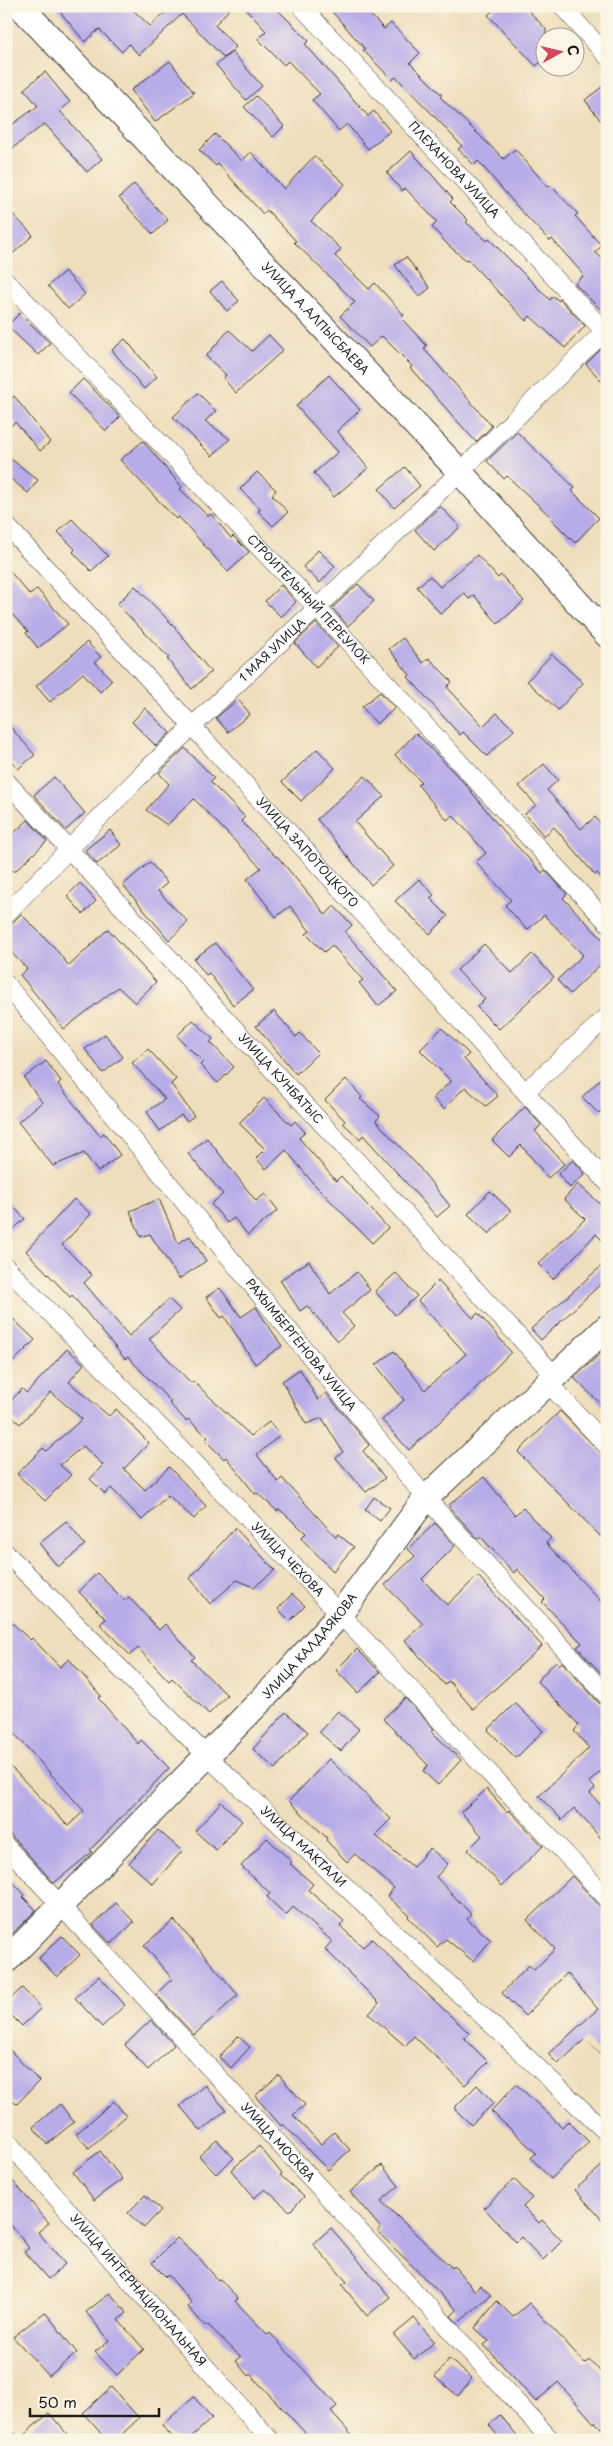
<svg xmlns="http://www.w3.org/2000/svg" width="613" height="2446" font-family="'Playpen Sans',sans-serif">
<style>
.building{fill:#b7abe8}
.lines{fill:none;stroke-linecap:round;stroke-linejoin:round}
.street-casing{stroke:#3c3934;stroke-width:19}
.secondary-casing{stroke:#3c3934;stroke-width:27}
.street{stroke:#fff;stroke-width:18}
.secondary{stroke:#fff;stroke-width:25}
.labels{text-anchor:middle;stroke-width:4;stroke-linejoin:round;paint-order:stroke}
.street-label{font-size:12px;fill:#1c1c1c;stroke:#fcf5e5}
</style>
<rect width="100%" height="100%" fill="#fcf5e5"/>
<filter id="ink" filterUnits="userSpaceOnUse"><feTurbulence type="fractalNoise" baseFrequency=".02" numOctaves="2"/><feDisplacementMap in="SourceGraphic" scale="10" xChannelSelector="R" yChannelSelector="G"/><feConvolveMatrix kernelMatrix="1 2 1 2 8 2 1 2 1" color-interpolation-filters="sRGB"/></filter>
<filter id="wash" filterUnits="userSpaceOnUse"><feTurbulence type="fractalNoise" baseFrequency=".0096" numOctaves="4" result="noise"/><feDisplacementMap in="SourceGraphic" scale="20" xChannelSelector="R" yChannelSelector="G"/><feGaussianBlur stdDeviation="1.12" result="paint"/><feColorMatrix in="noise" values="0 0 0 0 0 0 0 0 0 0 0 0 0 0 0 0 0 1.4 0 .05"/><feComposite in="paint" operator="in"/></filter>
<g filter="url(#wash)">
<rect width="100%" height="100%" fill="#eedebc"/>
<g id="blocks">
<!-- building -->
<g class="building">
<polygon points="55,6 129,6 150,26 172,6 232,6 215,25 236,47 224,58 182,14 139,55 129,44 122,52 99,29 85,42"/>
<polygon points="243,6 274,6 309,41 305,44 368,116 374,111 390,131 368,149 347,124 339,131 312,100 320,94 288,61 284,65 258,39 266,31"/>
<polygon points="327,6 362,6 384,29 391,23 420,53 410,63 442,95 440,97 504,159 515,149 548,187 550,185 578,214 575,216 602,246 595,252 607,263 607,316 575,284 584,275 552,239 550,241 522,212 478,161 474,165 458,149 462,146 436,118 396,77 392,80 363,50 365,49"/>
<polygon points="498,6 524,6 546,29 546,58 536,66 488,15"/>
<polygon points="232,52 262,86 246,100 216,65"/>
<polygon points="170,61 194,93 155,122 131,90"/>
<polygon points="45,72 70,102 60,111 102,159 87,172 45,124 6,153 6,129 38,106 24,89"/>
<polygon points="607,83 607,129 585,100"/>
<polygon points="256,96 284,126 273,137 244,107"/>
<polygon points="215,134 242,161 251,152 284,189 314,156 345,184 311,221 341,249 335,256 369,289 375,283 404,315 401,318 427,346 424,349 492,426 476,442 410,368 412,366 382,336 370,347 340,316 355,302 294,242 296,241 267,210 263,214 218,164 216,166 199,150"/>
<polygon points="411,151 453,199 450,202 468,220 466,222 487,241 489,239 550,300 553,296 559,301 560,299 585,326 565,348 530,316 526,321 467,259 466,260 448,245 432,227 437,222 405,188 402,191 387,173"/>
<polygon points="134,184 168,220 153,234 119,198"/>
<polygon points="6,207 33,235 6,260"/>
<polygon points="406,257 430,288 419,297 395,265"/>
<polygon points="65,271 85,294 68,309 48,286"/>
<polygon points="222,281 239,301 227,311 210,291"/>
<polygon points="20,313 50,343 38,355 7,326"/>
<polygon points="229,330 252,351 269,335 283,350 236,393 223,378 226,375 206,356"/>
<polygon points="125,339 157,377 144,389 112,350"/>
<polygon points="601,349 607,355 607,387 586,364"/>
<polygon points="329,375 360,410 337,431 368,468 334,497 314,473 338,452 296,406"/>
<polygon points="83,379 120,417 106,431 69,393"/>
<polygon points="198,393 216,411 205,421 230,439 212,456 173,417"/>
<polygon points="14,396 50,442 40,451 15,422 6,430 6,403"/>
<polygon points="517,432 575,488 572,491 599,518 575,543 551,519 552,518 507,476 504,479 487,461"/>
<polygon points="143,441 182,487 180,489 208,516 211,514 231,538 233,536 249,552 228,572 179,517 176,519 120,460"/>
<polygon points="6,455 38,480 28,493 6,475"/>
<polygon points="405,467 420,486 394,508 379,489"/>
<polygon points="257,472 276,490 272,495 288,512 273,526 258,511 261,509 240,489"/>
<polygon points="440,506 460,527 434,551 415,530"/>
<polygon points="72,519 108,556 91,571 73,552 75,549 58,532"/>
<polygon points="318,550 335,566 320,583 303,567"/>
<polygon points="477,555 498,578 501,575 524,601 498,624 474,595 469,599 464,593 441,614 417,587 430,576 440,587"/>
<polygon points="6,567 30,595 37,589 68,624 38,648 26,633 28,631 6,608"/>
<polygon points="358,584 374,601 348,626 332,608"/>
<polygon points="281,585 296,602 281,617 265,601"/>
<polygon points="135,586 172,624 211,672 192,689 167,659 169,658 117,604"/>
<polygon points="316,623 338,647 316,667 295,643"/>
<polygon points="403,638 423,663 429,658 452,682 447,687 483,726 497,713 514,730 487,756 463,732 460,735 408,677 410,675 389,649"/>
<polygon points="87,642 101,657 95,662 112,680 100,692 83,673 50,702 36,686"/>
<polygon points="552,654 583,683 558,710 527,681"/>
<polygon points="380,692 395,708 377,724 362,707"/>
<polygon points="238,699 250,714 228,732 216,718"/>
<polygon points="145,708 170,733 156,746 132,722"/>
<polygon points="6,722 35,755 18,769 6,755"/>
<polygon points="416,733 466,785 502,830 542,873 545,870 567,894 563,898 607,944 607,958 570,994 557,980 583,955 544,915 527,930 505,905 511,900 476,862 486,853 453,815 447,820 418,785 421,782 395,755"/>
<polygon points="185,748 214,778 210,782 245,817 241,821 276,857 277,856 326,915 334,906 352,925 345,932 397,991 378,1006 359,983 363,980 332,945 324,952 306,934 310,931 290,906 276,917 247,879 261,868 194,799 167,825 146,810 169,784 159,773"/>
<polygon points="317,749 335,768 301,801 282,782"/>
<polygon points="544,764 558,780 547,790 581,829 595,817 607,830 607,884 597,873 595,875 554,827 544,836 525,814 536,805 519,786"/>
<polygon points="365,776 384,796 355,822 393,866 371,885 317,819"/>
<polygon points="54,777 85,813 66,830 34,795"/>
<polygon points="28,820 47,841 14,872 6,863 6,840"/>
<polygon points="110,830 121,845 97,864 85,850"/>
<polygon points="150,862 167,883 158,891 188,922 169,940 123,885"/>
<polygon points="419,879 434,895 430,898 448,916 430,934 395,901"/>
<polygon points="80,883 96,901 83,914 67,896"/>
<polygon points="21,914 54,947 69,966 108,929 156,982 135,1003 118,987 64,1029 20,975 27,969 6,947 6,924 13,922"/>
<polygon points="215,943 253,990 233,1005 209,973 206,975 194,959"/>
<polygon points="484,944 512,973 532,954 554,977 499,1029 477,1007 485,999 457,970"/>
<polygon points="274,1011 296,1037 300,1033 318,1053 296,1074 256,1026"/>
<polygon points="193,1020 213,1039 210,1042 234,1067 218,1083 200,1065 203,1062 177,1036"/>
<polygon points="442,1028 469,1054 464,1059 498,1096 486,1106 465,1087 444,1109 433,1098 451,1081 420,1050"/>
<polygon points="105,1034 123,1057 103,1073 85,1049"/>
<polygon points="148,1049 176,1079 171,1084 194,1116 187,1121 181,1115 160,1131 147,1112 165,1099 132,1063"/>
<polygon points="46,1061 61,1081 58,1084 100,1136 104,1133 120,1155 98,1172 84,1153 53,1166 18,1122 42,1102 24,1078"/>
<polygon points="607,1073 607,1106 599,1114 582,1097"/>
<polygon points="346,1079 362,1097 360,1099 380,1116 376,1121 418,1166 450,1206 437,1217 363,1135 360,1139 343,1123 345,1121 325,1100"/>
<polygon points="264,1098 291,1125 295,1121 305,1132 299,1138 336,1181 341,1176 388,1228 372,1243 313,1183 286,1150 266,1169 256,1158 265,1149 239,1123"/>
<polygon points="525,1107 541,1125 535,1131 564,1164 548,1178 521,1145 509,1157 492,1140"/>
<polygon points="207,1138 256,1201 265,1194 278,1210 248,1235 234,1218 227,1223 211,1204 223,1194 188,1154"/>
<polygon points="573,1160 585,1174 570,1188 558,1174"/>
<polygon points="578,1184 607,1210 607,1245 596,1234 553,1279 538,1264 585,1219 564,1199"/>
<polygon points="490,1191 511,1211 489,1234 468,1214"/>
<polygon points="6,1199 25,1219 6,1235"/>
<polygon points="74,1199 91,1214 62,1245 92,1275 84,1283 129,1336 169,1299 180,1310 149,1339 191,1383 193,1381 251,1436 269,1422 280,1435 257,1455 278,1482 282,1478 336,1537 338,1534 354,1547 333,1571 301,1538 306,1533 279,1509 277,1511 257,1493 255,1494 226,1457 224,1459 205,1440 208,1437 188,1419 186,1421 169,1403 171,1402 128,1357 125,1359 72,1295 70,1297 26,1251"/>
<polygon points="159,1199 178,1243 190,1236 206,1261 179,1279 150,1234 141,1237 130,1211"/>
<polygon points="309,1261 330,1294 357,1272 370,1290 342,1313 354,1326 338,1341 307,1306 300,1311 280,1280"/>
<polygon points="607,1261 607,1278 541,1340 531,1329"/>
<polygon points="396,1273 417,1296 395,1315 375,1291"/>
<polygon points="438,1281 473,1318 478,1313 511,1352 470,1394 409,1450 382,1420 404,1400 376,1365 394,1351 425,1390 466,1354 418,1301"/>
<polygon points="220,1288 241,1317 256,1307 282,1346 255,1364 224,1316 221,1318 206,1297"/>
<polygon points="6,1312 35,1340 6,1369"/>
<polygon points="67,1349 84,1364 69,1382 109,1416 116,1409 149,1443 124,1469 145,1490 169,1467 206,1506 194,1519 168,1495 142,1520 111,1488 105,1494 90,1479 103,1465 83,1446 60,1465 71,1475 45,1501 17,1474 43,1448 46,1451 82,1419 51,1392 20,1424 6,1411 6,1406 22,1389 27,1393"/>
<polygon points="600,1354 607,1361 607,1410 574,1378"/>
<polygon points="300,1369 318,1400 326,1393 369,1445 363,1451 385,1478 366,1492 336,1458 343,1452 322,1418 306,1424 282,1381"/>
<polygon points="560,1411 607,1459 607,1543 518,1452"/>
<polygon points="484,1477 515,1515 523,1508 551,1538 546,1543 607,1608 607,1668 601,1673 577,1647 582,1643 542,1602 545,1599 517,1569 514,1573 481,1537 478,1539 450,1508 449,1505"/>
<polygon points="374,1497 390,1508 380,1521 365,1510"/>
<polygon points="66,1521 85,1545 58,1567 39,1543"/>
<polygon points="435,1523 455,1546 422,1579 447,1605 478,1576 542,1646 473,1709 449,1681 445,1685 405,1640 423,1624 385,1585 415,1556 408,1549"/>
<polygon points="235,1528 275,1570 254,1587 237,1580 210,1604 190,1578"/>
<polygon points="97,1573 125,1601 129,1597 159,1630 165,1624 195,1657 191,1660 227,1695 209,1714 172,1678 169,1681 138,1648 130,1655 100,1624 106,1619 79,1592"/>
<polygon points="292,1594 305,1606 290,1621 278,1609"/>
<polygon points="6,1617 30,1640 32,1638 60,1667 69,1659 101,1696 98,1698 138,1744 141,1740 169,1768 90,1850 92,1852 54,1883 6,1830 6,1762 68,1826 84,1811 6,1724"/>
<polygon points="357,1649 380,1672 358,1693 336,1670"/>
<polygon points="556,1661 559,1665 562,1662 599,1703 607,1706 607,1766 589,1782 595,1788 590,1793 607,1812 607,1845 574,1808 562,1820 539,1796 589,1748 574,1731 579,1725 537,1681"/>
<polygon points="405,1698 434,1729 431,1731 461,1760 438,1785 423,1771 428,1765 383,1719"/>
<polygon points="515,1703 543,1731 516,1758 488,1730"/>
<polygon points="338,1711 359,1729 341,1751 319,1732"/>
<polygon points="286,1712 308,1732 275,1769 253,1749"/>
<polygon points="329,1759 391,1819 375,1835 413,1867 430,1848 448,1864 436,1877 471,1914 467,1919 491,1940 473,1961 446,1939 437,1947 408,1917 409,1915 387,1896 394,1888 355,1854 347,1862 326,1840 327,1838 289,1801"/>
<polygon points="487,1789 507,1812 509,1810 543,1846 502,1886 468,1850 482,1836 461,1812"/>
<polygon points="221,1802 242,1821 216,1850 195,1831"/>
<polygon points="158,1830 182,1851 153,1884 129,1863"/>
<polygon points="267,1838 292,1862 290,1864 313,1884 308,1890 344,1921 340,1926 363,1947 372,1939 405,1973 469,2033 464,2038 488,2062 465,2085 414,2036 405,2046 369,2014 379,2003 325,1949 332,1941 293,1907 286,1915 267,1897 270,1893 241,1866"/>
<polygon points="6,1875 25,1895 23,1897 36,1910 6,1940"/>
<polygon points="572,1876 599,1905 607,1910 607,2060 585,2039 558,2064 548,2054 598,2009 567,1973 525,2016 502,1993 529,1965 534,1970 555,1949 527,1920"/>
<polygon points="116,1903 134,1922 111,1944 93,1925"/>
<polygon points="174,1920 238,1995 194,2035 156,1994 172,1979 144,1945"/>
<polygon points="62,1936 80,1955 57,1977 39,1958"/>
<polygon points="99,1976 125,2005 102,2027 75,1998"/>
<polygon points="22,1988 41,2008 22,2026 6,2010 6,2003"/>
<polygon points="151,2020 174,2045 148,2070 125,2045"/>
<polygon points="238,2036 250,2047 231,2068 219,2057"/>
<polygon points="6,2046 39,2081 17,2104 6,2094"/>
<polygon points="279,2075 305,2105 293,2115 321,2144 334,2132 350,2150 328,2170 283,2124 281,2126 255,2096"/>
<polygon points="516,2084 562,2127 568,2121 589,2142 551,2179 531,2158 536,2153 491,2111"/>
<polygon points="205,2085 226,2110 201,2131 180,2106"/>
<polygon points="477,2085 494,2103 471,2125 454,2108"/>
<polygon points="114,2101 126,2116 89,2148 76,2134"/>
<polygon points="60,2104 74,2122 47,2144 33,2127"/>
<polygon points="217,2140 234,2158 216,2174 199,2156"/>
<polygon points="259,2146 282,2174 280,2175 304,2197 290,2211 265,2189 254,2198 231,2170"/>
<polygon points="100,2151 122,2179 94,2200 73,2172"/>
<polygon points="607,2161 607,2225 575,2190"/>
<polygon points="382,2165 399,2186 381,2201 452,2268 454,2266 475,2291 480,2285 491,2295 458,2323 451,2316 457,2310 378,2232 381,2228 350,2192"/>
<polygon points="6,2173 49,2223 38,2232 65,2264 48,2279 24,2252 29,2248 10,2224 6,2224"/>
<polygon points="514,2179 532,2198 523,2207 539,2223 542,2220 562,2241 543,2260 521,2237 516,2242 484,2208"/>
<polygon points="145,2195 161,2210 144,2228 128,2213"/>
<polygon points="331,2228 390,2297 367,2316 342,2285 347,2282 313,2244"/>
<polygon points="177,2238 201,2260 218,2280 220,2279 238,2299 235,2301 268,2335 270,2333 337,2406 331,2412 356,2440 312,2440 250,2374 248,2376 236,2361 241,2357 208,2325 206,2327 188,2307 192,2303 168,2275 166,2277 152,2263"/>
<polygon points="110,2293 127,2313 118,2320 144,2349 117,2375 95,2352 109,2340 86,2312"/>
<polygon points="497,2301 513,2317 529,2303 585,2363 590,2360 607,2379 607,2434 595,2422 594,2423 558,2382 536,2402 484,2345 489,2341 475,2328"/>
<polygon points="45,2312 77,2353 49,2376 13,2337"/>
<polygon points="414,2318 435,2342 414,2359 394,2335"/>
<polygon points="449,2359 472,2378 458,2396 435,2377"/>
<polygon points="111,2387 139,2418 116,2440 107,2440 83,2413"/>
<polygon points="194,2397 212,2418 188,2440 175,2440 162,2425"/>
<polygon points="49,2413 72,2440 19,2440 19,2439"/>
<polygon points="500,2415 521,2440 501,2440 489,2425"/>
</g>
</g>
</g>
<g filter="url(#ink)">
<use href="#blocks" fill-opacity="0" stroke="#3c3934" stroke-width="1"/>
<g class="lines">
<defs>
<g id="street">
<path id="s1" d="M301,6L607,334"/>
<polyline points="562,6 607,56"/>
<path id="s2" d="M6,281L317,608L607,922"/>
<path id="s3" d="M6,525L193,727L607,1182"/>
<path id="s4" d="M6,781L555,1376"/>
<path id="s5" d="M6,914L141,775L460,472L607,329"/>
<path id="s6" d="M6,984L426,1498L607,1696"/>
<polyline points="525,1092 607,1017"/>
<path id="s7" d="M6,1267L340,1614L607,1898"/>
<polyline points="548,1383 607,1446"/>
<path id="s8" d="M6,1553L208,1757L607,2133"/>
<path id="s9" d="M6,1846L551,2440"/>
<path id="s10" d="M6,2140L270,2440"/>
<polyline points="6,2437 9,2440"/>
</g>
<g id="secondary">
<path id="s11" d="M20,6L460,472L607,635"/>
<path id="s12" d="M6,1961L281,1680L340,1614L426,1498L607,1327"/>
</g>
</defs>
<!-- street casing -->
<use href="#street" class="street-casing"/>
<!-- secondary casing -->
<use href="#secondary" class="secondary-casing"/>
<!-- street -->
<use href="#street" class="street"/>
<!-- secondary -->
<use href="#secondary" class="secondary"/>
</g>
</g>
<g class="labels">
<!-- street labels -->
<g class="street-label">
<text dy="4" stroke="none"><textPath href="#s1" startOffset="224">ПЛЕХАНОВА УЛИЦА</textPath></text>
<text dy="4" stroke="none"><textPath href="#s11" startOffset="430">УЛИЦА А.АЛПЫСБАЕВА</textPath></text>
<text dy="4" stroke="none"><textPath href="#s2" startOffset="439">СТРОИТЕЛЬНЫЙ ПЕРЕУЛОК</textPath></text>
<text dy="4" stroke="none"><textPath href="#s5" startOffset="375">1 МАЯ УЛИЦА</textPath></text>
<text dy="4" stroke="none"><textPath href="#s3" startOffset="445">УЛИЦА ЗАПОТОЦКОГО</textPath></text>
<text dy="4" stroke="none"><textPath href="#s4" startOffset="405">УЛИЦА КУНБАТЫС</textPath></text>
<text dy="4" stroke="none"><textPath href="#s6" startOffset="466">РАХЫМБЕРГЕНОВА УЛИЦА</textPath></text>
<text dy="4" stroke="none"><textPath href="#s7" startOffset="406">УЛИЦА ЧЕХОВА</textPath></text>
<text dy="4" stroke="none"><textPath href="#s12" startOffset="438">УЛИЦА КАЛДАЯКОВА</textPath></text>
<text dy="4" stroke="none"><textPath href="#s8" startOffset="418">УЛИЦА МАКТАЛИ</textPath></text>
<text dy="4" stroke="none"><textPath href="#s9" startOffset="402">УЛИЦА МОСКВА</textPath></text>
<text dy="4" stroke="none"><textPath href="#s10" startOffset="200">УЛИЦА ИНТЕРНАЦИОНАЛЬНАЯ</textPath></text>
</g>
</g>
<!-- margin -->
<rect width="613" height="2446" fill="none" stroke="#fcf5e5" stroke-width="25"/>
<!-- north arrow -->
<g transform="translate(560 52) rotate(82)"><circle r="24" fill="#fcf5e5" stroke="#a29e95"/>
<path d="M0-4L9 19L0 12L-9 19Z" fill="#d1495b"/>
<text y="-8" font-size="14" font-weight="bold" text-anchor="middle" fill="#1c1c1c">С</text>
</g>
<!-- scale -->
<path d="M30 2408v8h129v-8" fill="none" stroke="#1c1c1c" stroke-width="2.5"/>
<text x="38" y="2408" font-size="15" fill="#1c1c1c" stroke="#fcf5e5" stroke-width="4" paint-order="stroke">50 m</text>
</svg>
